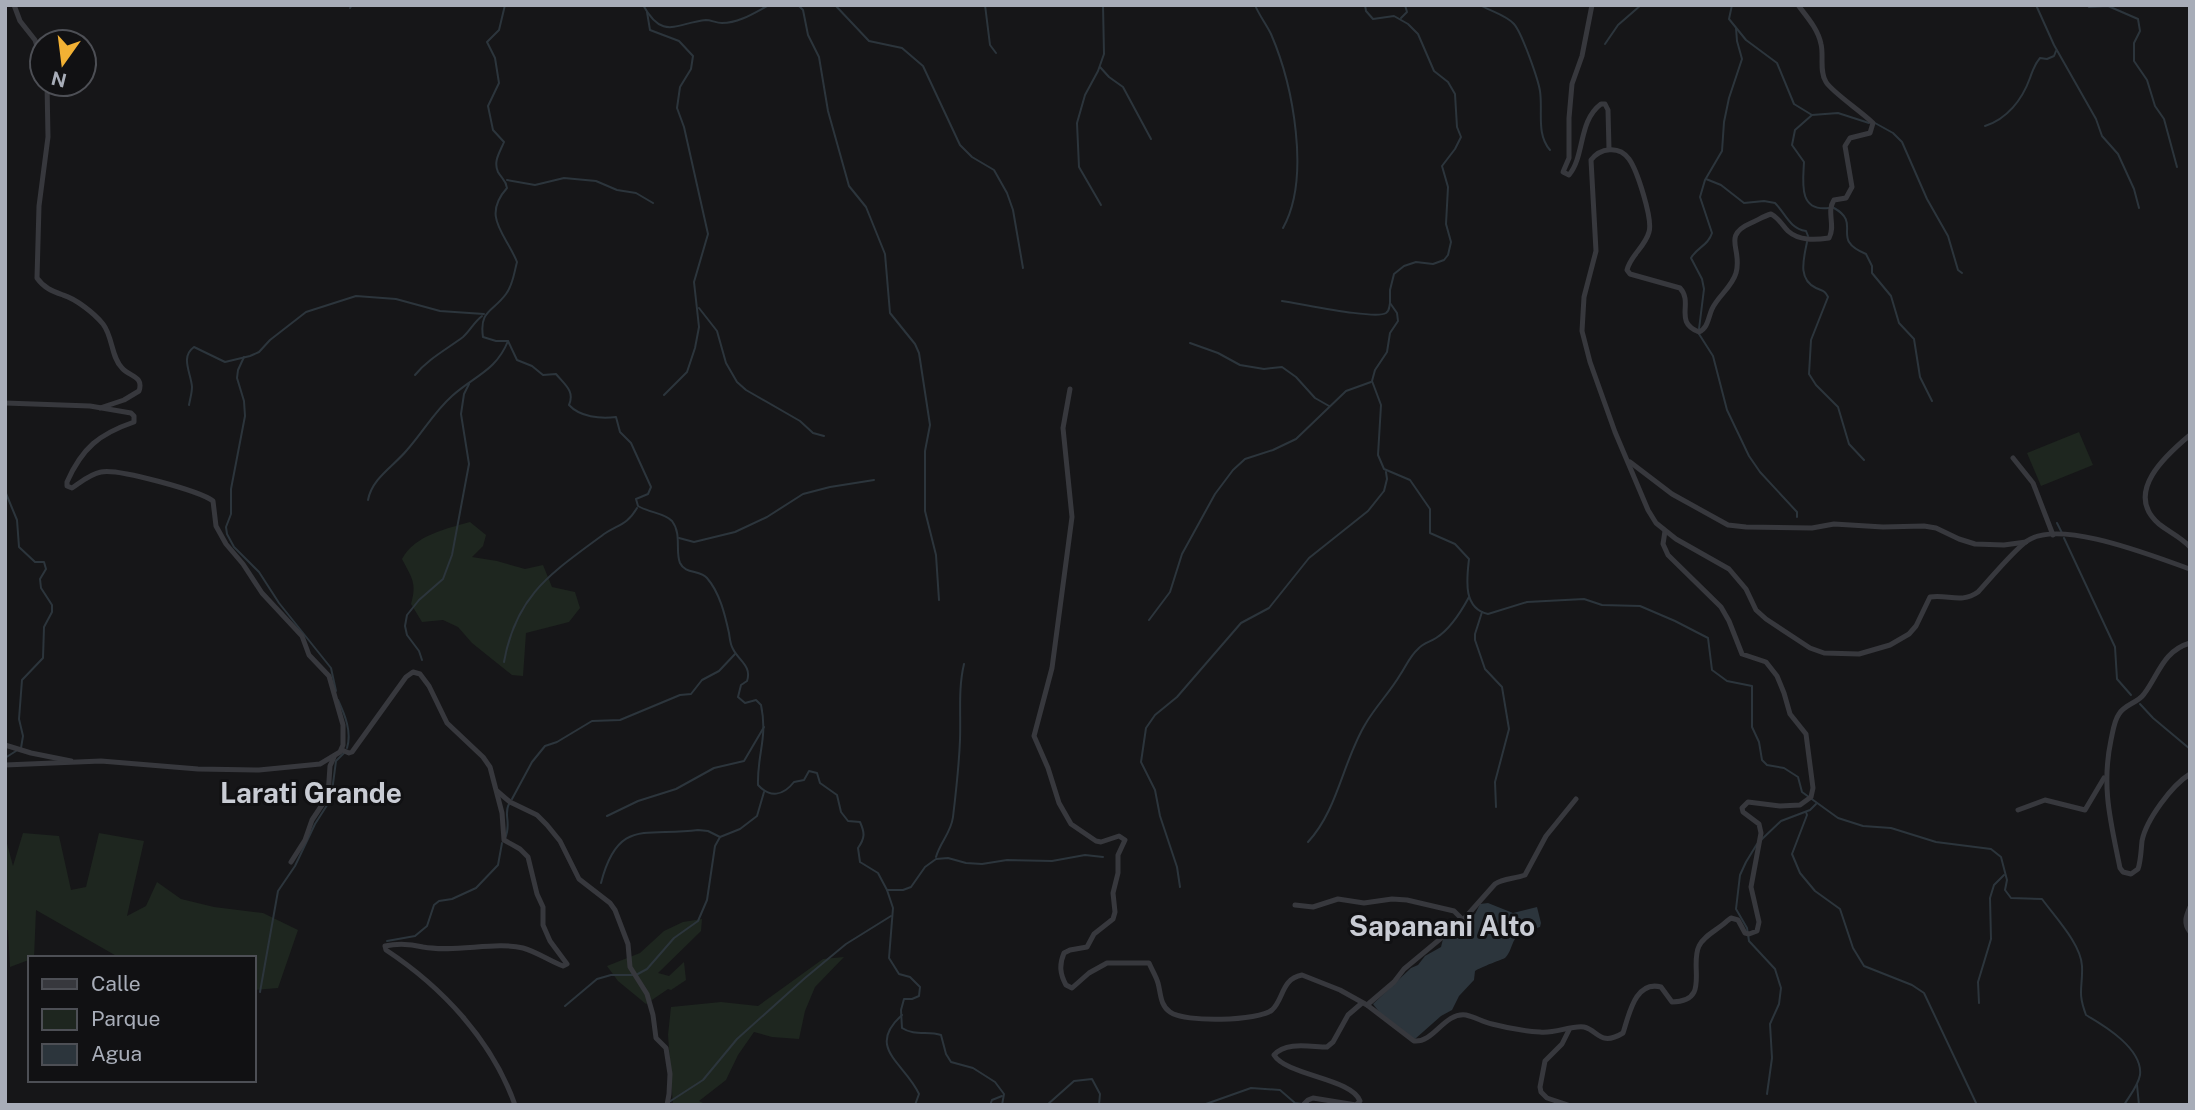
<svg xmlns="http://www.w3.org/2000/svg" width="2195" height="1110" font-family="'Public Sans',sans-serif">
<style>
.green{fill:#1e261f}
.water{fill:#2c353c}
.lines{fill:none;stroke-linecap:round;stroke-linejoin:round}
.stream{stroke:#2c353c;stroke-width:2}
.minor{stroke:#37383d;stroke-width:5}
.labels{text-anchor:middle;stroke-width:6;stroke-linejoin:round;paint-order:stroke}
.quarter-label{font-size:28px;font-weight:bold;fill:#c9ccd4;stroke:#111113}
</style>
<rect width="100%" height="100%" fill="#161618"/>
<!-- green -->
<g class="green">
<polygon points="2079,432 2093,465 2041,486 2027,453"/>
<path d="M470,522L486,535L483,546L472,557L497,561L525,569L543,565L552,587L575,592L580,608L569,622L526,633L523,676L512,675L472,643L458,627L443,620L422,622L411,604C417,583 412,578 402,559C415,535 446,529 470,522Z"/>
<polygon points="23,833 59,836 71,890 86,887 99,833 144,841 127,916 146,906 157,882 181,899 214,907 263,913 298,930 278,988 254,990 254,958 120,958 36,910 34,958 10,967 8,930 5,930 5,836 13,866"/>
<polygon points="702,919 701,931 658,973 669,976 684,962 686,980 671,990 668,989 646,1004 618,981 607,966 640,953 664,931 683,922"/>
<polygon points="844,957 815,987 805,1011 799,1039 772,1037 754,1032 738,1055 726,1080 699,1101 707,1105 673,1105 668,1035 671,1007 721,1002 758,1006 823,959"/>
</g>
<!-- water -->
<path class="water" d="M1488,903L1513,913L1537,907L1541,923L1540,927C1533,929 1519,932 1515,939C1511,945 1511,952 1505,958C1503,959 1481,967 1475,971L1474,980L1459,996L1452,1010L1441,1016L1415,1039L1411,1038L1380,1013L1373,1004L1411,968L1418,965L1425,956L1441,947L1443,939L1464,934L1466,931C1466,923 1468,918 1475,914L1480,904Z"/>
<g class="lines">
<!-- stream -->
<g class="stream">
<path d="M505,5L499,30L487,42L495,58L499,83L488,106L493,130L504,142C500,152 493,161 498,172C502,179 506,180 507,188C481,217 506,234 517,262C514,273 513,285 506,294C493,312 479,310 483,337L496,341H508L517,360L532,366L543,375L556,374C565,385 575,391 569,405C580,417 600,419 616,417L620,432L631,443L651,487L648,494L636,499L638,506C650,513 665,513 672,521C682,534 675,551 680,563C685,574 700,570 707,578C720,593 725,615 729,633C730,639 730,644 733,649C739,661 752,666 747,681L741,685L738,697L745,703L756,700L761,705C768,738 757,754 758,785C770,798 783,796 794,782L804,780L809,771L817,773L820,783L837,795L841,812L848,821L860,822C865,833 865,838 858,848L860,862L878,873L887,890L893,908L889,958L899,974L910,977L920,987L919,996L912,999H904L901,1010L902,1028C914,1036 928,1031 941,1035L946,1054L951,1062L973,1068L995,1082L1004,1094L1002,1105"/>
<path d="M643,5C663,41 676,23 706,20C711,20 716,23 722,23C739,23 754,13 769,5"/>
<polyline points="798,5 803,10 808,35 819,57 828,111 849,186 866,207 885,254 890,313 915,344 919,353 930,425 925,451 925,511 936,555 939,600"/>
<polyline points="835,5 869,41 902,48 923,66 960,145 972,157 994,170 1007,193 1013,210 1023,268"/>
<polyline points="985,5 990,45 996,53"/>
<path d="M1255,5C1259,15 1266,24 1271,34C1293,85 1311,178 1283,228"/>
<path d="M1365,5L1366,11L1373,19L1394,16L1408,24L1418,34L1434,71L1448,82L1455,94L1457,127L1461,137L1455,149L1442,166L1448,187L1446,224L1451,242L1448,255L1444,260L1433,264L1416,262L1404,266L1394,274L1390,290V303L1397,313L1398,321L1390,333L1387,352L1375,370L1372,381L1381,405L1378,455L1384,469L1410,480L1430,509V533L1455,544L1469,559C1467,578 1462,608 1488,614L1527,602L1584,599L1602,605L1640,606L1675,621L1708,638L1712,670L1727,681L1752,686V727L1759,742L1762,760L1767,765L1784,768L1798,777L1802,792L1838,818L1863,826L1891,828L1936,842L1991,849L2001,857L2007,880L2005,890L2011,898L2042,899C2055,917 2081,944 2082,966C2083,988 2077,991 2086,1015C2105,1026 2143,1049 2140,1075C2138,1086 2130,1095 2124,1105"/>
<path d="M1480,5C1490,11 1506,15 1514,24C1522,33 1538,79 1540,91C1543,111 1536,134 1550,150"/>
<polyline points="1732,5 1729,19 1746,40 1777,63 1794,104 1812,115 1838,113 1869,123"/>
<polyline points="2036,5 2054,45 2096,119 2102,136 2118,154 2134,189 2139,208"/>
<polyline points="2087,5 2089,7 2108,6 2138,19 2140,31 2134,43 2134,61 2147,80 2155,106 2164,119 2177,167"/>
<polyline points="350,8 352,5"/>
<polyline points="647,12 650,30 679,41 693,56 691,69 680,87 677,108 684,127 708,234 694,282 699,327 695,348 687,372 664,395"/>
<polyline points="1401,18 1407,12 1405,5"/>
<polyline points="1605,44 1618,25 1641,5"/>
<polyline points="1100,67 1109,77 1123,87 1151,139"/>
<path d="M1812,115L1795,130L1792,145L1804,162C1803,182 1798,212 1829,208"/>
<polyline points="1875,123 1893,133 1902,142 1927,199 1948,236 1958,270 1962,273"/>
<path d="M1985,126C2007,119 2022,100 2030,78C2033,70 2034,65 2040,58L2047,59L2054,56L2056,51"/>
<path d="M1706,179L1721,185L1744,203L1764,201L1775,203C1786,214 1789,228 1806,231L1808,236"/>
<polyline points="507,180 535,185 564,178 596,181 617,190 636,193 653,203"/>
<polyline points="1101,205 1079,167 1077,123 1085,95 1098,71 1104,54 1103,5"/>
<path d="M1834,208C1863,224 1829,239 1866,254L1872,266V273L1891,296L1899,323L1914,339L1920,377L1932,401"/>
<path d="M1807,242C1804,258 1797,279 1816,288C1822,291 1825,290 1828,297L1811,340L1809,374L1816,385L1838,407L1849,444L1864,460"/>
<path d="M1282,301C1299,303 1375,320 1386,313C1390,310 1389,307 1390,303"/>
<polyline points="699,308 717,331 726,363 737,382 746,390 800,421 813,433 824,436"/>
<path d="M1699,329L1704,289L1702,279L1691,258C1697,247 1708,246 1712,233L1700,197L1705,180L1722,151L1724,122L1729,98L1742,59L1737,41L1736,28"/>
<polyline points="1699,334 1713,356 1727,410 1749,456 1760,472 1797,512 1797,517"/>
<polyline points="1190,343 1218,353 1240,365 1264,369 1282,367 1296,377 1315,398 1329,406"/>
<polyline points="244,357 238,370 237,378 244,401 245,416 231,489 231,514 226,527 227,534 234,547 259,572 279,603 331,668 336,691"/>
<path d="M415,375C428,359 447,349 463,337C470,331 474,322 482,316"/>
<path d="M189,405C190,399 192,393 192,387C191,373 180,357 194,347L225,362L250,356L259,352L270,340L306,312L356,296L396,299L440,311L484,314"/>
<polyline points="5,491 17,520 19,547 35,562 44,562 46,569 40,579 41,588 52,605 52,612 44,627 43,658 22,680 19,719 23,736 21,748"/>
<path d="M368,500C372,478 394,466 407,450C423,432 434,412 452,396C474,376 496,371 508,341"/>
<polyline points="2057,523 2062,533"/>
<polyline points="679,538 694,542 735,532 767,517 803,494 830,487 874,480"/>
<polyline points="2064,538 2115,647 2117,679 2131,695"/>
<polyline points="1482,612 1475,634 1475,640 1485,669 1502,687 1509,729 1495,782 1496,807"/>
<polyline points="1149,620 1170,592 1182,554 1215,494 1233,470 1245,459 1273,450 1296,439 1346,391 1371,382"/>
<polyline points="422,660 419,651 407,635 405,626 407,615 419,600 443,579 452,555 469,464 461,414 464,394 469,384"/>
<path d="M504,662C516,594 552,573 604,534C619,524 627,525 637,508"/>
<path d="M338,700C345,715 352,732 347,748"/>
<polyline points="2140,704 2153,718 2190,749"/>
<polyline points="5,758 16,751"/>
<polyline points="512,799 532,762 545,746 557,742 592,721 620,720 680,695 691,694 702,680 719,671 735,654"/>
<polyline points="1806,812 1807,815 1792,854 1800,873 1815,891 1840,909 1853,948 1864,966 1912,985 1924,993 1977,1105"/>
<polyline points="607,816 638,801 676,789 714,768 744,761 764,727"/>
<path d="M505,838C512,824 503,814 509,804"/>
<polyline points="1761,840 1781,821 1810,810 1816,804"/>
<path d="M1308,842C1338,810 1343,760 1366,723C1376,706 1390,692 1400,675C1406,666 1410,656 1418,649C1423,643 1430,642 1436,638C1449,630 1462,610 1469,597"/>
<polyline points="1757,844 1746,862 1740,875 1736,909 1747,928 1749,941 1775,969 1781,988 1779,1004 1770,1024 1772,1058 1767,1094"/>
<path d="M936,857C940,842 951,833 953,817C956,792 959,766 960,740C961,714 958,689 964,664"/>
<path d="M601,883C618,817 647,837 698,830L708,831L720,837"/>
<polyline points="1180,887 1177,867 1160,816 1155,790 1141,762 1146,728 1155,715 1177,697 1241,623 1269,608 1309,558 1368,511 1384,491 1387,479 1386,472"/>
<polyline points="887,890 903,890 911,887 925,867 936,859 948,858 966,863 982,864 1007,860 1052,861 1085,855 1103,857"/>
<polyline points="387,941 415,936 427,926 434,905 439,901 452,899 476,888 498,865 502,843"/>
<polyline points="260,992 278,891 295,866 315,824 331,799 336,761 344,753"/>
<polyline points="1979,1003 1978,982 1991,939 1990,898 1994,885 2004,875"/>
<polyline points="565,1006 597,979 611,975 636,975 647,969 674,938 698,921 707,900 715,846 720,837 740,829 757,816 764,792"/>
<path d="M902,1015C865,1048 905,1063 919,1094L915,1105"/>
<polyline points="2137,1085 2139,1105"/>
<polyline points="669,1102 703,1080 737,1039 805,978 846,944 891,916"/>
<polyline points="1307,1104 1320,1105"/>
<polyline points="990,1105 992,1100 1002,1096"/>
<polyline points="1047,1105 1074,1081 1092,1079 1100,1094 1099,1105"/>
<polyline points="1203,1105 1251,1088 1280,1090 1295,1103 1302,1104"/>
</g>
<!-- minor -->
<g class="minor">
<polyline points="14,5 20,21 35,40 42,62"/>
<path d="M1592,5L1582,56L1572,84L1569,118V158L1563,172L1569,175C1585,156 1578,121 1601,104H1605L1608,110L1609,149"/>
<path d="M1798,5C1807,17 1818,29 1821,44C1824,56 1819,71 1826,82C1833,93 1861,111 1873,123L1870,133L1850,138L1845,146L1852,187L1846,198L1834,200C1826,212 1836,226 1829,238C1815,240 1799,241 1788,231C1782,225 1779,218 1771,214C1764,216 1758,220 1751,223C1721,236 1743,249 1736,273C1732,287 1718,296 1712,309C1708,318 1708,328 1699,332C1673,322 1694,303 1680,288L1630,274L1627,270C1630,256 1645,247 1649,232C1653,219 1637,170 1629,159C1619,145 1600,148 1591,160L1596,251L1584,297L1582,331L1590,362L1615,432L1648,510L1656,523L1676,539L1729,569L1746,589L1756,610L1766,619L1810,648L1824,653L1859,654L1890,645L1909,634L1916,626L1930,597C1948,594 1961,604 1978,592C1991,578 2013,551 2027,541C2060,518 2155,557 2190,569"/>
<path d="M47,84L48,137L39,206L37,278C44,288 52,291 63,295C76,299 94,313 103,324C113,337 111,357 122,368C130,377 144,376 139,391L124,400L100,408"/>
<path d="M1070,389L1063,428L1072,517L1052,668L1034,736L1048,768L1059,803L1071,824L1096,841L1101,842L1119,836L1125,840L1118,855V873L1113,893L1115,912L1113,919L1094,934L1087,947L1070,950L1064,953C1059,965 1060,974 1066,985L1072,988L1089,973L1107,963H1149C1152,970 1156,976 1158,983C1161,994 1160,1005 1170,1012C1184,1023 1259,1021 1272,1010C1284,999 1281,979 1302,975L1340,990L1367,1005L1414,1041C1434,1043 1444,1012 1466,1015C1475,1017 1483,1022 1492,1024C1507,1028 1525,1031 1540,1032C1554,1034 1572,1025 1584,1027C1598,1030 1600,1047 1623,1033C1629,1015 1635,980 1661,987L1672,1002C1711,1002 1689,966 1699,946C1703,936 1719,929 1727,921L1731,918L1738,920L1745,933L1749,934L1757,931L1759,922L1751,887L1761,833L1759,824L1743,812L1742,808L1748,802L1780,806L1800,805L1811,797L1813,788L1806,734L1790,714L1784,693L1777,676L1766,662L1742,654L1729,621L1721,607L1668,555L1663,544L1665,531"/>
<path d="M5,403L90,406L131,413L134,416V422C99,434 82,448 67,482V486L72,488C81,482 90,474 101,472C117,468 200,491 213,501L216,526L226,544L243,564L262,593L302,636L309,655L329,676L343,725V745L340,752L320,764L259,770L198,769L101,761L5,765"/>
<path d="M2190,435C2166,455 2123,493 2159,524C2169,532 2181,537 2190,547"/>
<polyline points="2013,458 2033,483 2053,535"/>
<polyline points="1630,462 1672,494 1728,525 1746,527 1812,528 1834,524 1883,527 1924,526 1936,528 1959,539 1975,544 2004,545 2026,542"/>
<path d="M2190,643C2163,651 2159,674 2144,694C2138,703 2125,704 2119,714C2114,721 2113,731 2111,740C2101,787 2111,823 2120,868L2123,872L2131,874L2138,869C2141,860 2141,850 2142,841C2146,820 2172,785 2190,774"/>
<polyline points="5,745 31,753 71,761"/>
<path d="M342,750L349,753L352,752L406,677L413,672L420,674L429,686L447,723L483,757L490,767L502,813L504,840L520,849L528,857L537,894L543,907V925L550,941L567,964L563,966C550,961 537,952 523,948C496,941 455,953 423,947C411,944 398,943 385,946L386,950C442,987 492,1040 515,1105"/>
<polyline points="497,791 510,802 537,815 547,825 560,841 579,879 610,903 615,910 628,944 630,967 647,994 653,1015 656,1038 666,1048 670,1074 669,1094 667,1105"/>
<polyline points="2018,810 2045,800 2085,810 2104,778"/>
<polyline points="291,862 305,840 312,820 328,796 330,766 334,757"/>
<polyline points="1295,905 1313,907 1338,899 1364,903 1392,899 1407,900 1454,911 1463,920"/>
<path d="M2190,907C2186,916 2183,923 2190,932"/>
<path d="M1367,1005L1394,982L1404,969L1463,920L1495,884C1503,878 1515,879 1525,875L1546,836L1576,799"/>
<path d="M1303,1105L1308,1100L1313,1098L1356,1105L1360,1101C1351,1078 1287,1076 1274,1055C1286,1041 1311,1047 1327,1047L1333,1042L1348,1015L1362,1003"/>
<polyline points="1568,1105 1547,1098 1541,1092 1540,1087 1545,1061 1562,1044 1569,1030"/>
</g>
</g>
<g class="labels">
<!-- quarter labels -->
<g class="quarter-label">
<text x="311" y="803">Larati Grande</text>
<text x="1442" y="936">Sapanani Alto</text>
</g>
</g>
<!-- border -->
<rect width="2195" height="1110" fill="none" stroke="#a8adb8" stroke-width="14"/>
<!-- legend -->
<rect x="28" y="956" width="228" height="126" fill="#111113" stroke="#4d4f55" stroke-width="2"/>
<rect x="42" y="979" width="35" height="10" fill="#37383d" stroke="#4d4f55" stroke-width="2"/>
<text x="91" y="991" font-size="21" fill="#a8adb8">Calle</text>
<rect x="42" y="1009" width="35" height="21" fill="#1e261f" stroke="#4d4f55" stroke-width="2"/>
<text x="91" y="1026" font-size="21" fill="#a8adb8">Parque</text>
<rect x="42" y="1044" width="35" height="21" fill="#2c353c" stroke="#4d4f55" stroke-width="2"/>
<text x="91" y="1061" font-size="21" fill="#a8adb8">Agua</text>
<!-- north arrow -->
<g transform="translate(63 63) rotate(194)"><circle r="33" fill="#111113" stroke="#4d4f55" stroke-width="2"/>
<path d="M0-5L12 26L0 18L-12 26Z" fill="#f2b134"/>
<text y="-10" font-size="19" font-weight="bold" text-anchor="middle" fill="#a8adb8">N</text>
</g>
</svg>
